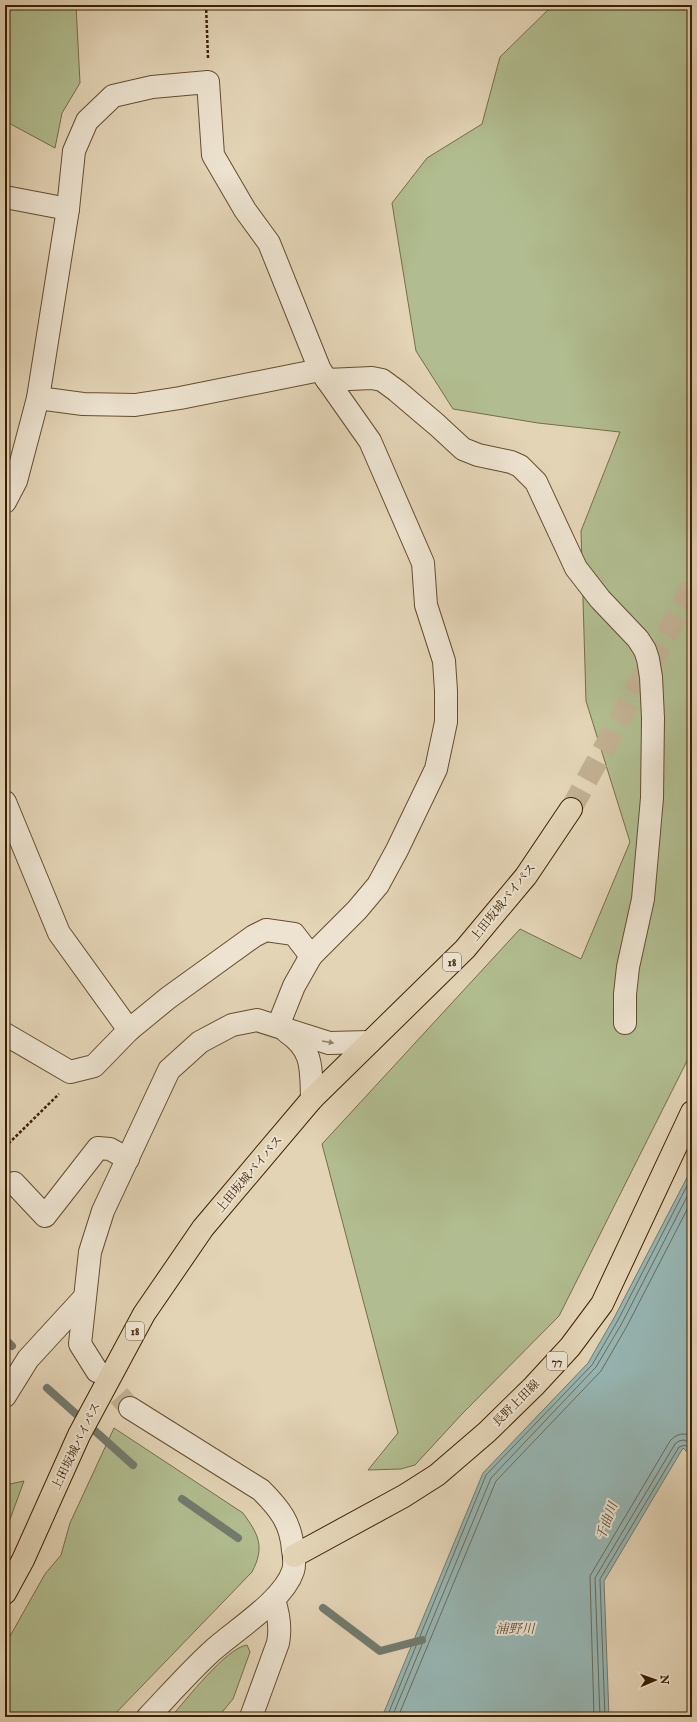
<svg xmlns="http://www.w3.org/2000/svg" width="697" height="1722" font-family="'IM FELL English','Noto Serif JP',serif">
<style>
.green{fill:#b1bd90;stroke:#766e48}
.water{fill:#97b7b5;stroke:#727b6d}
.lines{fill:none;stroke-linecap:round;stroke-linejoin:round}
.shore{stroke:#696c5b;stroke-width:1}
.stream{stroke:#727b6d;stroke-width:8}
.minor-tunnel{stroke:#c1b092;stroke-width:22;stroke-dasharray:22 11;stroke-linecap:butt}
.highway-tunnel{stroke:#c1b092;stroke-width:22;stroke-dasharray:22 11;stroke-linecap:butt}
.minor-casing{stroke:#654d2e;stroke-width:24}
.major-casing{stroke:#3b2001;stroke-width:24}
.highway-casing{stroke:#3b2001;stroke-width:24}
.path{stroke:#3b2001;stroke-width:2.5;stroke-dasharray:3 2;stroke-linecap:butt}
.minor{stroke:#ede3d0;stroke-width:22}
.major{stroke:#e3d4b6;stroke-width:22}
.highway{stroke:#e3d4b6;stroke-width:22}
.oneway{fill:#948268}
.labels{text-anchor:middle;stroke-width:4;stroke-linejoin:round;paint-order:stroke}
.shield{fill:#ede3d0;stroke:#705a3f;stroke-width:1}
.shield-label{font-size:11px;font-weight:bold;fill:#3b2001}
.street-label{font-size:12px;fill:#3b2001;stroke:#ede3d0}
.water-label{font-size:13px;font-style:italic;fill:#574d37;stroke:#ede3d0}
</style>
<rect width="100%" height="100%" fill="#e3d4b6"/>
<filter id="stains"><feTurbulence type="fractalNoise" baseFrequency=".005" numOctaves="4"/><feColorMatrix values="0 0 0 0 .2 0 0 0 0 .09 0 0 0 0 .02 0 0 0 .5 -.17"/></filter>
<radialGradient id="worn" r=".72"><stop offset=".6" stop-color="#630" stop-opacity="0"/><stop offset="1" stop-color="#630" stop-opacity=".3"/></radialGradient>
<!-- green -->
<g class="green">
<polygon points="5,5 76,5 80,83 62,113 55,148 5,121"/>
<polygon points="553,5 692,5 692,1051 559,1316 461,1415 415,1465 401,1469 368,1470 398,1433 322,1144 520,929 581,959 630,842 586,701 581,531 620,432 538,423 453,409 416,351 392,203 427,158 482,124 500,57"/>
<path d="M114,1428L243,1513C259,1535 265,1547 252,1572L112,1717H5V1645L45,1574L61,1555L70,1523Z"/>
<polygon points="24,1481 5,1533 5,1485"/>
<path d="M247,1645L250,1652L233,1699L218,1717H171C186,1700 226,1648 247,1645Z"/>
</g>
<!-- water -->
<polygon class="water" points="692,1168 692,1457 683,1448 604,1581 609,1717 382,1717 483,1473 588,1363 614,1318"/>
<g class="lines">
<!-- shore -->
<g class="shore">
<polyline points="387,1717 486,1475 592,1365 618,1320 692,1176"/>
<polyline points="392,1717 491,1478 596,1367 622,1323 692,1187"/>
<polyline points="398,1717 496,1481 601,1371 627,1326 692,1200"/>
<path d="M594,1717L590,1576L670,1441C676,1434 684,1432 692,1436"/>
<polyline points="600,1717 595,1578 675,1444 679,1441 684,1440 692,1444"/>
<polyline points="605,1717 600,1579 679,1447 685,1445 692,1451"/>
</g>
<!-- stream -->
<g class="stream">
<polyline points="5,1339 12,1346"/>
<polyline points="47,1388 133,1465"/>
<polyline points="182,1499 238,1538"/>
<polyline points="323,1608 380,1651 422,1640"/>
</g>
<!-- minor-tunnel -->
<polyline class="minor-tunnel" points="97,1371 130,1408"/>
<!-- highway-tunnel -->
<polyline class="highway-tunnel" points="571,809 692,587"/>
<defs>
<g id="minor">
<polyline points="5,197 68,209"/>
<polyline points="327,380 372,378 382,380 397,391 437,425 463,449 478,455 511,462 520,466 536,482 576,568 600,599 638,639 645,650 648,659 651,677 653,718 652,798 643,899 628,967 625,994 625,1023"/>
<polyline points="38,398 83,404 135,405 180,398 320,370"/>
<polyline points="5,502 16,481 38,398 68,209 74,151 87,121 113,96 152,87 208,82 213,155 245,210 269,243 320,370 370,441 423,563 426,605 444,661 446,691 446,722 436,769 397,850 378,885 357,910 311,956 294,986 278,1026"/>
<polyline points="5,802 59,933 129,1030"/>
<path d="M287,1032C314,1050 311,1070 312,1099"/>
<polyline points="5,1034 70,1072 94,1066 129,1030 168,998 254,936 266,930 294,934 311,956"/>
<polyline points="14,1183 45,1216 98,1148 110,1149 128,1159"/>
<polyline points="97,1371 80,1344 90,1252 103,1211 169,1070 200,1042 232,1025 257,1020 329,1043 370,1042"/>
<polyline points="5,1396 28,1359 84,1298"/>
<path d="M130,1408L261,1490C280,1509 291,1523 293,1550C294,1556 295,1565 293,1571C283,1601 235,1630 212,1651C189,1672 169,1695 148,1717"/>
<path d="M251,1717L278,1643C281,1628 279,1615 274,1600"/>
</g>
<polyline id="major" points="294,1556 404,1496 437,1475 487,1432 534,1386 570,1347 602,1304 692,1112"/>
<polyline id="highway" points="5,1593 23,1560 79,1435 144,1314 203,1228 312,1099 465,949 526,876 571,809"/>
</defs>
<!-- minor casing -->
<use href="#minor" class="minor-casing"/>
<!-- major casing -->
<use href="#major" class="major-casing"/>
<!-- highway casing -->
<use href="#highway" class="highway-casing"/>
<!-- path -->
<g class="path">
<polyline points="206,5 208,58"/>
<polyline points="5,1147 59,1094"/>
</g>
<!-- minor -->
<use href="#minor" class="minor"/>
<!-- major -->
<use href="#major" class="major"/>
<!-- highway -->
<use href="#highway" class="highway"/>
</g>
<!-- one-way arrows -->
<defs><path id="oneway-solid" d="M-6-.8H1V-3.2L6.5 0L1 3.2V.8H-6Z"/></defs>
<use class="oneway" href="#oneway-solid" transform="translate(328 1042) rotate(10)"/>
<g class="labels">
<!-- shield labels -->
<g class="shield">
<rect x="443" y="953" width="18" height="18" rx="3"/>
<rect x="126" y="1322" width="18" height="18" rx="3"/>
<rect x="547" y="1352" width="20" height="18" rx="3"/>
</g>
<g class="shield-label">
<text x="452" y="966">18</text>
<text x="135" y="1335">18</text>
<text x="557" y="1365">77</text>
</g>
<!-- street labels -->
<g class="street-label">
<text transform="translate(503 902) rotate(-51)" y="4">上田坂城バイパス</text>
<text transform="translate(249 1174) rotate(-50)" y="4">上田坂城バイパス</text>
<text transform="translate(516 1403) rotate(-45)" y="4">長野上田線</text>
<text transform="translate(76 1446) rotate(-64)" y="4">上田坂城バイパス</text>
</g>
<!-- water labels -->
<g class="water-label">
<text transform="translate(606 1521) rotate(-70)" y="5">千曲川</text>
<text x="515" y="1633">浦野川</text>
</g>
</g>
<!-- margin -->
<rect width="697" height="1722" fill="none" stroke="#e3d4b6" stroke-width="20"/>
<rect x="6" y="6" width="685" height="1710" fill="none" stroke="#3b2001" stroke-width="2"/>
<rect x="10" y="10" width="677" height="1702" fill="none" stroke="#3b2001"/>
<!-- north arrow -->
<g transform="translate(655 1680) rotate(88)" stroke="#ede3d0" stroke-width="3" paint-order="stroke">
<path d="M0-3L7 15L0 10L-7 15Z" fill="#3b2001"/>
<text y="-6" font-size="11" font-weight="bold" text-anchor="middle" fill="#3b2001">N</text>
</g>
<rect width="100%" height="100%" filter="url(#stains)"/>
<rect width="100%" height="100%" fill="url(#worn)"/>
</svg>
